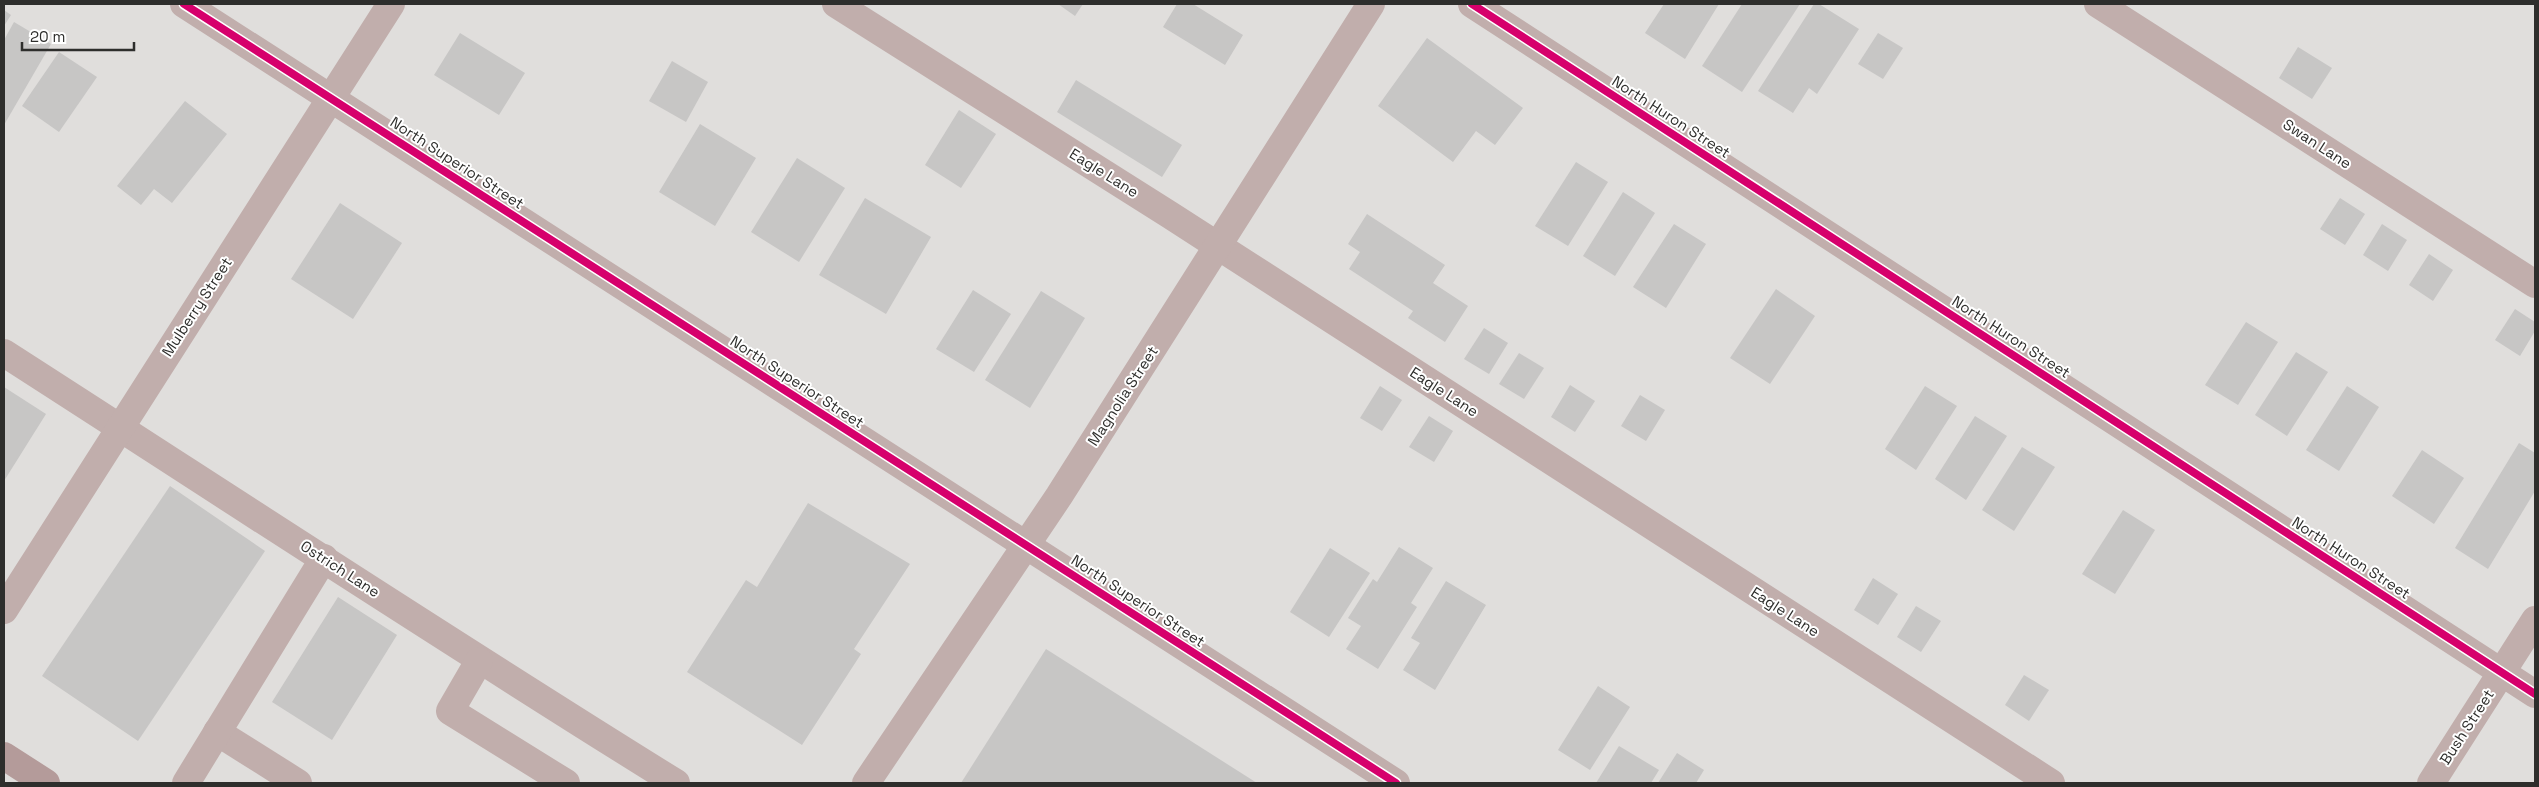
<svg xmlns="http://www.w3.org/2000/svg" width="2539" height="787" font-family="'Space Grotesk',sans-serif">
<style>
.building{fill:#c7c6c5}
.lines{fill:none;stroke-linecap:round;stroke-linejoin:round}
.minor{stroke:#c1aeac;stroke-width:28}
.major{stroke:#b49b9a;stroke-width:28}
.cycleway-casing{stroke:#fff;stroke-width:11}
.cycleway{stroke:#d6006c;stroke-width:8}
.labels{text-anchor:middle;stroke-width:4;stroke-linejoin:round;paint-order:stroke}
.street-label{font-size:15px;fill:#2e2e2c;stroke:#fff}
</style>
<rect width="100%" height="100%" fill="#e0dedc"/>
<!-- building -->
<g class="building">
<polygon points="1058,4 1083,4 1075,16"/>
<polygon points="1177,4 1193,4 1243,35 1225,65 1163,27"/>
<polygon points="1664,4 1719,4 1685,59 1645,33"/>
<polygon points="1742,4 1800,4 1742,92 1702,66"/>
<polygon points="1814,4 1819,4 1859,29 1817,94 1809,88 1793,113 1758,91"/>
<polygon points="4,10 11,15 4,26"/>
<polygon points="14,22 51,44 4,125 4,40"/>
<polygon points="460,33 525,73 499,115 434,75"/>
<polygon points="1878,33 1903,48 1883,79 1858,64"/>
<polygon points="1427,38 1523,108 1495,145 1476,131 1453,162 1378,106"/>
<polygon points="2298,47 2332,68 2312,99 2279,78"/>
<polygon points="59,52 97,77 59,132 22,106"/>
<polygon points="672,61 708,82 686,122 649,101"/>
<polygon points="1076,80 1182,145 1162,177 1057,112"/>
<polygon points="185,101 227,134 172,203 154,189 141,205 117,186"/>
<polygon points="959,110 996,134 961,188 925,165"/>
<polygon points="700,124 756,158 715,226 659,192"/>
<polygon points="797,158 845,188 799,262 751,232"/>
<polygon points="1576,162 1608,182 1568,246 1535,226"/>
<polygon points="1623,192 1655,213 1615,276 1583,256"/>
<polygon points="865,198 931,237 886,314 819,275"/>
<polygon points="2340,198 2365,214 2345,245 2320,229"/>
<polygon points="340,203 402,243 353,319 291,279"/>
<polygon points="1367,214 1445,265 1433,283 1468,306 1445,342 1408,318 1413,311 1349,269 1360,252 1348,244"/>
<polygon points="1674,224 1706,244 1666,308 1633,287"/>
<polygon points="2382,224 2407,240 2388,271 2363,255"/>
<polygon points="2429,254 2453,270 2433,301 2409,285"/>
<polygon points="1776,289 1815,316 1770,384 1730,358"/>
<polygon points="973,290 1011,314 974,372 936,349"/>
<polygon points="1041,291 1085,318 1030,408 985,380"/>
<polygon points="2515,309 2535,322 2535,331 2520,356 2495,340"/>
<polygon points="2246,322 2278,342 2238,405 2205,385"/>
<polygon points="1484,328 1508,343 1489,374 1464,359"/>
<polygon points="2296,352 2328,372 2287,436 2255,415"/>
<polygon points="1519,353 1544,368 1524,399 1499,384"/>
<polygon points="1570,385 1595,401 1575,432 1551,417"/>
<polygon points="1380,386 1402,400 1382,431 1360,418"/>
<polygon points="1925,386 1957,406 1916,470 1885,449"/>
<polygon points="2347,386 2379,407 2339,471 2306,450"/>
<polygon points="4,387 46,414 4,481"/>
<polygon points="1640,395 1665,410 1646,441 1621,426"/>
<polygon points="1429,416 1453,431 1434,462 1409,447"/>
<polygon points="1975,416 2007,436 1966,500 1935,479"/>
<polygon points="2519,443 2535,453 2535,491 2488,569 2455,548"/>
<polygon points="2022,447 2055,467 2014,531 1982,510"/>
<polygon points="2422,450 2464,478 2434,524 2392,496"/>
<polygon points="170,486 265,551 138,741 42,676"/>
<polygon points="808,503 910,564 854,649 861,654 802,745 687,672 746,580 757,587"/>
<polygon points="2123,510 2155,530 2115,594 2082,574"/>
<polygon points="1399,547 1433,568 1411,603 1417,607 1378,669 1346,649 1361,626 1348,618 1373,579 1377,582"/>
<polygon points="1330,548 1370,573 1329,637 1290,612"/>
<polygon points="1873,578 1898,594 1878,625 1854,610"/>
<polygon points="1446,581 1486,605 1435,690 1403,670 1420,643 1411,638"/>
<polygon points="338,597 397,635 332,740 272,702"/>
<polygon points="1916,606 1941,621 1921,652 1897,637"/>
<polygon points="1046,649 1257,783 961,783"/>
<polygon points="2024,675 2049,690 2029,721 2005,705"/>
<polygon points="1598,686 1630,707 1590,770 1558,750"/>
<polygon points="1619,746 1659,770 1651,783 1596,783"/>
<polygon points="1677,753 1704,770 1696,783 1658,783"/>
</g>
<g class="lines">
<!-- minor -->
<g class="minor">
<polyline points="184,4 1396,783"/>
<polyline points="836,4 1170,215 2051,783"/>
<polyline points="1472,4 2535,694"/>
<polyline points="2098,4 2535,284"/>
<path d="M4,353C228,497 450,643 676,783"/>
<polyline points="4,610 391,4"/>
<polyline points="479,661 450,711 566,783"/>
<polyline points="217,732 298,783"/>
<polyline points="186,783 324,558"/>
<polyline points="866,783 1059,496 1371,4"/>
<polyline points="2431,783 2535,620"/>
</g>
<!-- major -->
<polyline class="major" points="4,756 46,783"/>
<defs>
<g id="cycleway">
<polyline points="184,4 1396,783"/>
<polyline points="1472,4 2535,694"/>
</g>
</defs>
<!-- cycleway casing -->
<use href="#cycleway" class="cycleway-casing"/>
<!-- cycleway -->
<use href="#cycleway" class="cycleway"/>
</g>
<g class="labels">
<!-- street labels -->
<g class="street-label">
<text transform="translate(1671 117) rotate(33)" y="5">North Huron Street</text>
<text transform="translate(2317 144) rotate(33)" y="5">Swan Lane</text>
<text transform="translate(457 163) rotate(33)" y="5">North Superior Street</text>
<text transform="translate(1104 173) rotate(32)" y="5">Eagle Lane</text>
<text transform="translate(197 307) rotate(-57)" y="5">Mulberry Street</text>
<text transform="translate(2011 337) rotate(33)" y="5">North Huron Street</text>
<text transform="translate(797 382) rotate(33)" y="5">North Superior Street</text>
<text transform="translate(1444 392) rotate(33)" y="5">Eagle Lane</text>
<text transform="translate(1123 396) rotate(-57)" y="5">Magnolia Street</text>
<text transform="translate(2351 558) rotate(33)" y="5">North Huron Street</text>
<text transform="translate(340 569) rotate(33)" y="5">Ostrich Lane</text>
<text transform="translate(1138 601) rotate(33)" y="5">North Superior Street</text>
<text transform="translate(1785 612) rotate(33)" y="5">Eagle Lane</text>
<text transform="translate(2467 727) rotate(-57)" y="5">Bush Street</text>
</g>
</g>
<!-- border -->
<rect width="2539" height="787" fill="none" stroke="#2e2e2c" stroke-width="10"/>
<!-- scale -->
<path d="M22 42v8h112v-8" fill="none" stroke="#2e2e2c" stroke-width="2.5"/>
<text x="30" y="42" font-size="15" fill="#2e2e2c" stroke="#ffffff" stroke-width="4" paint-order="stroke">20 m</text>
</svg>
